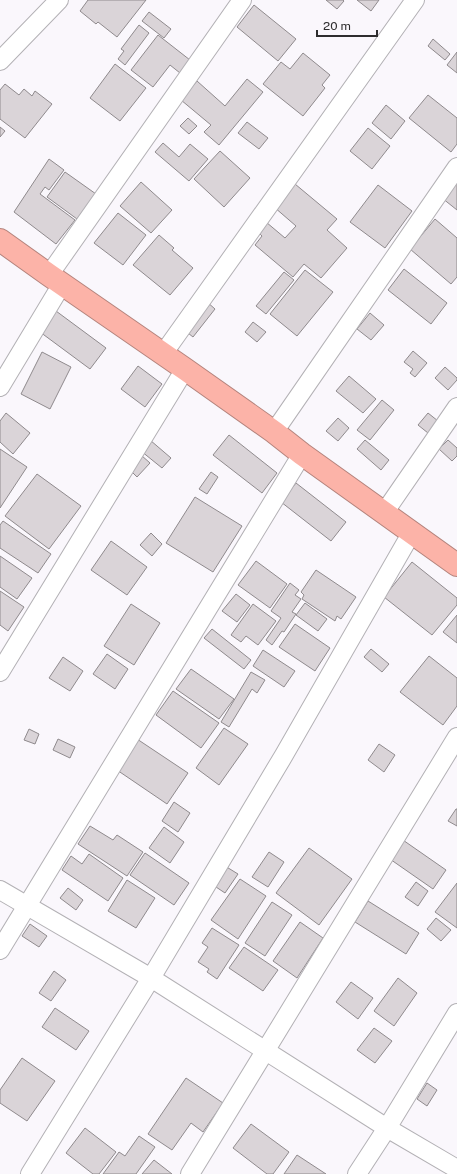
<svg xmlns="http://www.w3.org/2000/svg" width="457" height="1174" font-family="'Public Sans',sans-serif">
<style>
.building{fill:#dad4d8;stroke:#8f8a8d}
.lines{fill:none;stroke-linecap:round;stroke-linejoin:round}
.street-casing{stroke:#b3b1b5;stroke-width:20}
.highway-casing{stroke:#b4847d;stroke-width:24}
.street{stroke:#fff;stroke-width:18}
.highway{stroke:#fcb3a8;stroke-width:22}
</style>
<rect width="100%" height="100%" fill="#faf7fc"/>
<!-- building -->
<g class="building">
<polygon points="88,0 146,0 117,37 98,22 96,24 80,11"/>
<polygon points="326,0 343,0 344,1 337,9"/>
<polygon points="357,0 379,0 371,11"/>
<polygon points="254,5 296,39 278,61 237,27"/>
<polygon points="149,12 171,29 164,38 142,21"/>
<polygon points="139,25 149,33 125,65 118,59 124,51 121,49"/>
<polygon points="158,35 190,60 180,73 170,65 153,87 131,70"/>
<polygon points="433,39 450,54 445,60 428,46"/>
<polygon points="457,52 457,73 447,65"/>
<polygon points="303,53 330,75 322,85 325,88 303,116 263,84 281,62 290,69"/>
<polygon points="115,64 146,88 120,121 90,98"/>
<polygon points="247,79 263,92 219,145 204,132 211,125 181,100 197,81 225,106"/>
<polygon points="5,84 19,95 24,89 32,96 35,91 52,104 25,138 0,119 0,90"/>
<polygon points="428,95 457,118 457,144 451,152 409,118"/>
<polygon points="386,105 405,121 391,139 372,123"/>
<polygon points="188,118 197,126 189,134 180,126"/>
<polygon points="247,122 268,138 259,149 238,133"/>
<polygon points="0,127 5,131 0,137"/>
<polygon points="368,128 390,146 372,169 350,151"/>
<polygon points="163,143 179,157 190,144 208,159 189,181 155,152"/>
<polygon points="220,151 250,178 224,207 194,179"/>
<polygon points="49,159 64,170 49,190 45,187 40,194 75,220 56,244 14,212"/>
<polygon points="65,172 96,194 77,219 47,197"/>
<polygon points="457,179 457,210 442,198"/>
<polygon points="141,182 172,210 151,233 120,206"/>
<polygon points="295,184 337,219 327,230 347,248 321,278 304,264 293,277 255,245 262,236 258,232 266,222 285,238 296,226 274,207"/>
<polygon points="378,185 412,211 385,248 350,222"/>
<polygon points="118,213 146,235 123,265 94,243"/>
<polygon points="435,219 457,238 457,277 451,284 410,249"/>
<polygon points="159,235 174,248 172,250 193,268 170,295 133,265"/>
<polygon points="404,269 447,303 431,324 388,290"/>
<polygon points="305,270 333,292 297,336 270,314"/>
<polygon points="284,272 294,280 266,314 256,306"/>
<polygon points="206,301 215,309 193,337 183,329"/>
<polygon points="56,311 106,348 90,369 40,332"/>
<polygon points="370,313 384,325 371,340 357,329"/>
<polygon points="253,322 266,332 257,342 245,332"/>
<polygon points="413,351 427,363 415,377 410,373 413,369 404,362"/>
<polygon points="42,352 71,367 50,409 21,394"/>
<polygon points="138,366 162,384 145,407 121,389"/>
<polygon points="445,367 457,378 457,380 448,390 435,378"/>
<polygon points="349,376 376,399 363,413 336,391"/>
<polygon points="382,400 394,410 370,440 357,430"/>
<polygon points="6,413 30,433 13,454 0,442 0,421"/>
<polygon points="428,413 438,421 428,433 418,425"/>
<polygon points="338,418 349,428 338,441 326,431"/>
<polygon points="229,435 277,473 262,493 213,455"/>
<polygon points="150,440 171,458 162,468 141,451"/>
<polygon points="365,440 389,460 381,470 357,449"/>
<polygon points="448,440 457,448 457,456 452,461 439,449"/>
<polygon points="0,449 27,467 0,508"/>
<polygon points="141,455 150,463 137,477 129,469"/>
<polygon points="211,472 218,477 207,494 199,489"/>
<polygon points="37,474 81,506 49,549 5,516"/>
<polygon points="296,483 346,522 331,541 281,502"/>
<polygon points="195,497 242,526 213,572 166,543"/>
<polygon points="3,521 51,554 38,573 0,548 0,525"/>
<polygon points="151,533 162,544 152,556 140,545"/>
<polygon points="111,541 147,567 127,595 91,570"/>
<polygon points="0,556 32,578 17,599 0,587"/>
<polygon points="256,561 287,584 270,608 238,585"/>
<polygon points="412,562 457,598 457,605 432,635 384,597"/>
<polygon points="316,570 356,597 341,619 337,616 335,621 302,599 304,595 301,592"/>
<polygon points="290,583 299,590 295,595 301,599 292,612 296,614 284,632 282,631 272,645 266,640 281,618 271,611"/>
<polygon points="0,591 24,607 8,631 0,625"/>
<polygon points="236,594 250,605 237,622 222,611"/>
<polygon points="305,603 327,619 318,631 296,615"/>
<polygon points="131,604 160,623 134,665 104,646"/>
<polygon points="253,604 276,621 258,645 246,636 241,642 231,635"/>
<polygon points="457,615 457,643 443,632"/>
<polygon points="295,624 330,648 315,671 279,647"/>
<polygon points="212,629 251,660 244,669 204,638"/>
<polygon points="371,649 389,664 382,672 364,657"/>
<polygon points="263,650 295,671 284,687 253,666"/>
<polygon points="107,654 128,669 115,689 93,674"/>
<polygon points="429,656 457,678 457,706 443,725 400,692"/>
<polygon points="63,657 83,671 70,691 49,678"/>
<polygon points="191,669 234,699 219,719 176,689"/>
<polygon points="251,672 265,680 257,693 252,689 229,727 221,722"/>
<polygon points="173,691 219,723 201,748 156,715"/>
<polygon points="224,728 248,744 219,785 196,768"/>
<polygon points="29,729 39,734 35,744 24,740"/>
<polygon points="134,737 188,773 167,804 114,768"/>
<polygon points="58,739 75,747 70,758 53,750"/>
<polygon points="379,744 395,755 384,772 368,760"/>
<polygon points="174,802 190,813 178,832 162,821"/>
<polygon points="456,809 457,809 457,826 448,821"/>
<polygon points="90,826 113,840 117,835 143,852 127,876 78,844"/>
<polygon points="164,827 184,842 170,863 149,848"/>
<polygon points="400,838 446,870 433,889 387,857"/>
<polygon points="309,848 352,879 319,925 276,893"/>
<polygon points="269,852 284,862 268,887 252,877"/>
<polygon points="145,853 189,883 174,905 130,875"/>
<polygon points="89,854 123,878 108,901 62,870 71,856 82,864"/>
<polygon points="225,866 238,874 225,893 213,885"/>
<polygon points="240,879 266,896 238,939 211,920"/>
<polygon points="127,880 155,898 136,928 108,911"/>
<polygon points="416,882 428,891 418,906 405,897"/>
<polygon points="457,883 457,928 435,912"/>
<polygon points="68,888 83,900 76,910 60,898"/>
<polygon points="368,901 419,933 406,954 355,922"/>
<polygon points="272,902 292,915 265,956 245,943"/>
<polygon points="436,918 451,930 441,941 427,929"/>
<polygon points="300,922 323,938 297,978 273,961"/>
<polygon points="30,924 47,936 39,947 22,936"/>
<polygon points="212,928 239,945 217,979 207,972 209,969 198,962 208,947 202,943"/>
<polygon points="244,947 278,970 263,991 229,968"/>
<polygon points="54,971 66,980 51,1001 39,993"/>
<polygon points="398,978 417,993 394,1026 374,1011"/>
<polygon points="351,982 373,998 358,1019 336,1002"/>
<polygon points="55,1008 89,1031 76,1050 42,1027"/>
<polygon points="374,1028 392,1041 375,1063 357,1050"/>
<polygon points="22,1058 55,1081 27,1121 0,1103 0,1090"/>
<polygon points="186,1078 223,1103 203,1132 191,1123 172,1150 148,1134"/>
<polygon points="427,1083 437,1090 427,1106 417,1099"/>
<polygon points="251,1124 289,1152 273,1174 267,1174 233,1148"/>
<polygon points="85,1128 116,1152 99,1174 93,1174 66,1153"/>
<polygon points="139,1136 155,1147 136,1174 103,1174 119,1152 125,1156"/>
<polygon points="297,1155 326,1174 284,1174"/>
<polygon points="154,1160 172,1174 142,1174"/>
</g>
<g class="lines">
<defs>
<g id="street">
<polyline points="0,61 59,0"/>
<polyline points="49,275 242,0"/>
<polyline points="163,354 415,0"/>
<polyline points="0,387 62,284"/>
<polyline points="274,432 457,167"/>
<polyline points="384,513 457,407"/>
<polyline points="0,672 185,369"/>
<polyline points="0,890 151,978 387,1128 457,1169"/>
<polyline points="0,950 302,454"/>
<polyline points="30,1174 151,978 284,755 412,532"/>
<polyline points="190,1174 457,737"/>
<polyline points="357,1174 387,1128 457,1013"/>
</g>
<polyline id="highway" points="0,240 49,275 185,369 274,432 302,454 457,565"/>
</defs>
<!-- street casing -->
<use href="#street" class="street-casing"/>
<!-- highway casing -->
<use href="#highway" class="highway-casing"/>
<!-- street -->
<use href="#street" class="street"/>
<!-- highway -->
<use href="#highway" class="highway"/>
</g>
<!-- scale -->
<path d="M317 30v6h60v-6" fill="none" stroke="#2e2d2e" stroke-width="2"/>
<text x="323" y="30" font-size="12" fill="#2e2d2e" stroke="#faf7fc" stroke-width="3" paint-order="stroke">20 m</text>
</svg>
